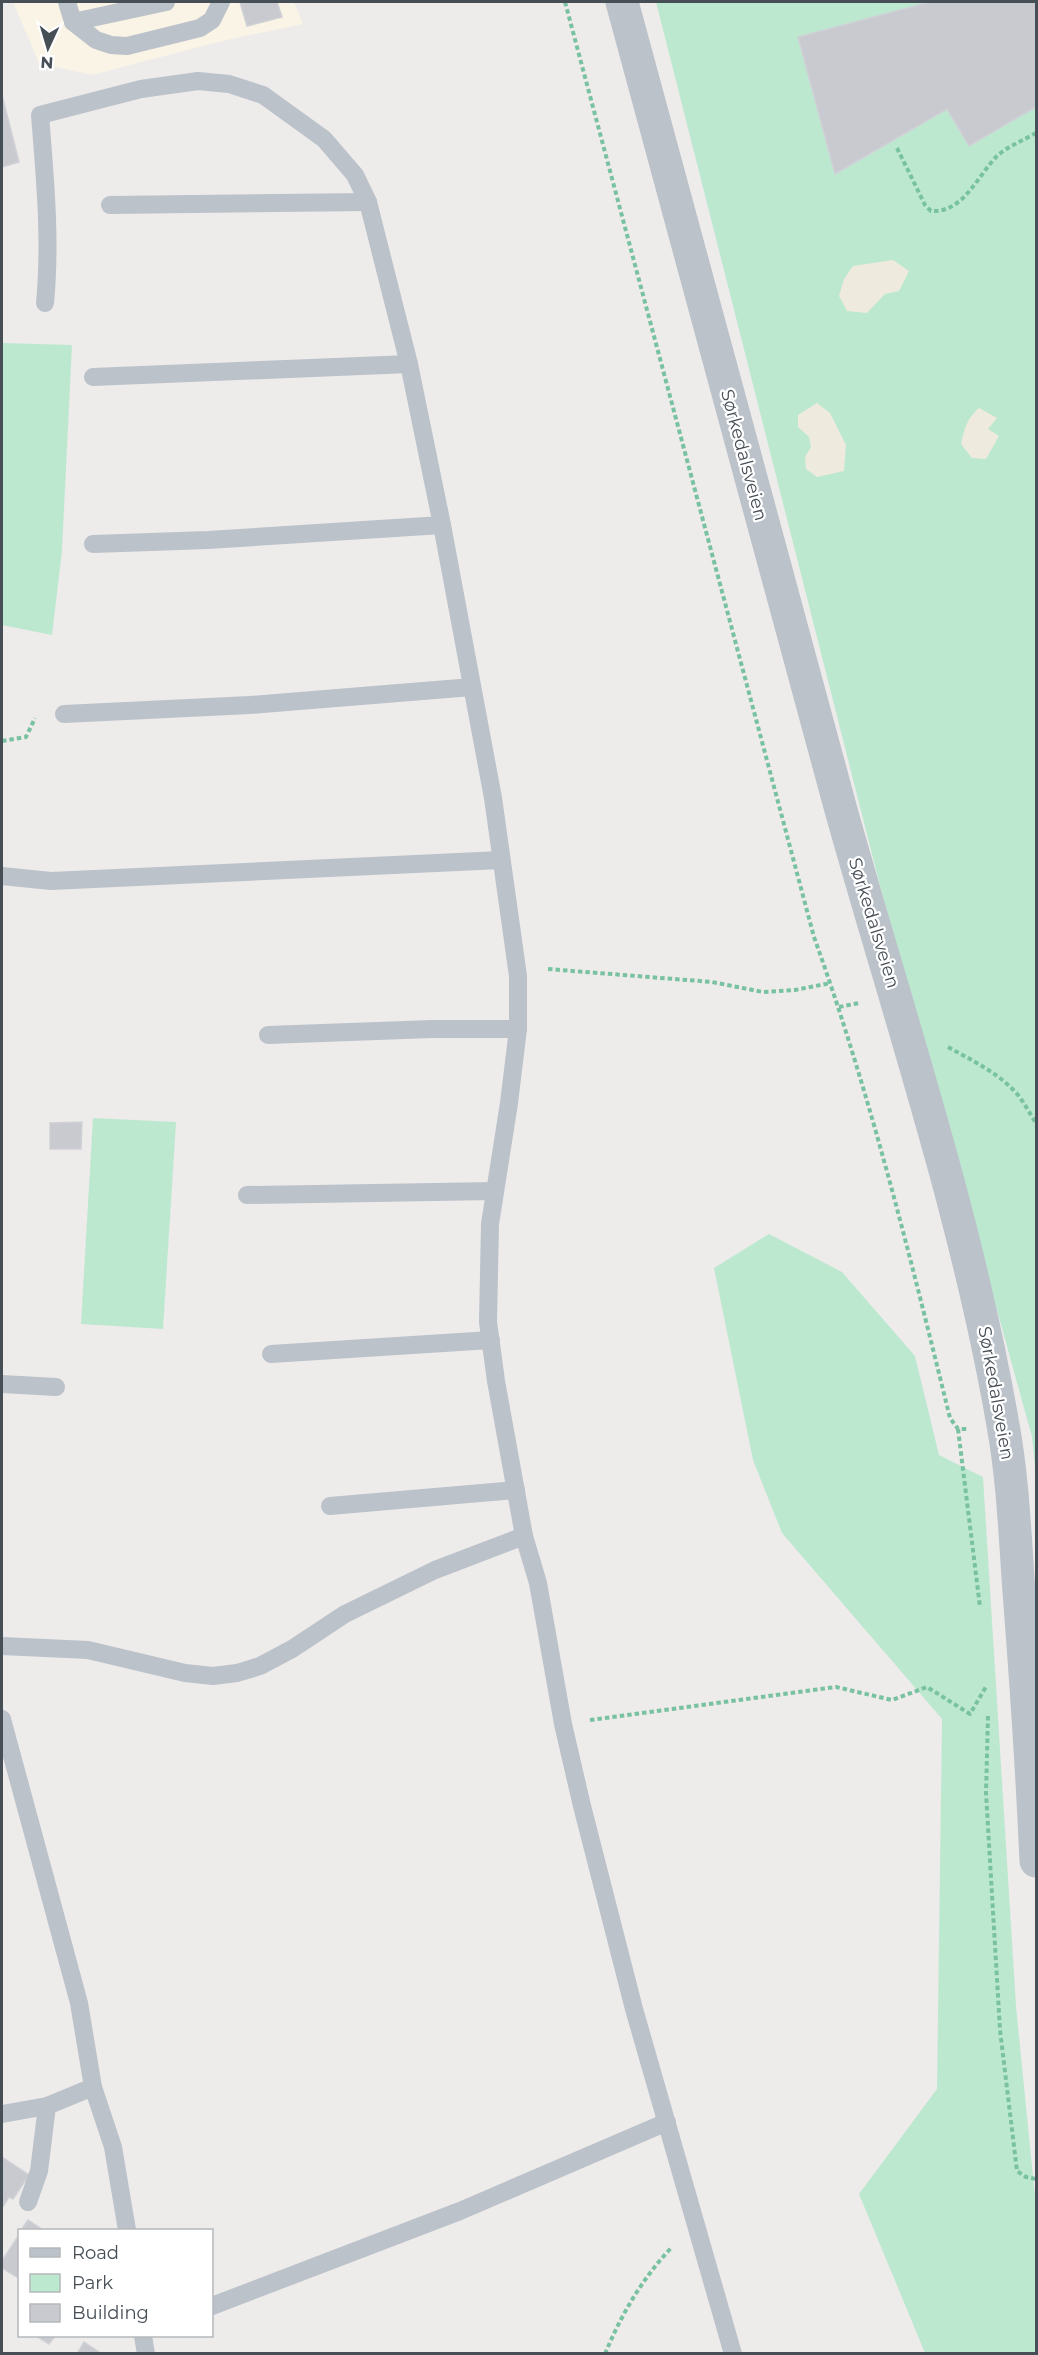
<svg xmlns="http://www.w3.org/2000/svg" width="1038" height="2355" font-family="Montserrat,sans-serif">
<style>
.commercial{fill:#f9f4e5}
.green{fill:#bde8d0}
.sand{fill:#eeeadd}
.building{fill:#c9cad0;stroke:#d0d1d6;stroke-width:1.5}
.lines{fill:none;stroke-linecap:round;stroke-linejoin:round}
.path{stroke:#79c2a1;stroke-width:4;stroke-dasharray:4.5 3;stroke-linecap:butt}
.service{stroke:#bbc2c9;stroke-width:18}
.tertiary{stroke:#bbc2c9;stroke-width:33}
.labels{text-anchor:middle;stroke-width:4.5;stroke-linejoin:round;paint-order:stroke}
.street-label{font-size:18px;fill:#464e56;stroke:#fff}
</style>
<rect width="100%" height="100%" fill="#eeebeb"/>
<!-- commercial -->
<polygon class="commercial" points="13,2 294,2 303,24 226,40 92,75 39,63"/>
<!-- green -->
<g class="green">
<polygon points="656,2 1036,2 1036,1477 1032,1437 878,878"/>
<polygon points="2,343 72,345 62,551 52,635 2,625"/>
<polygon points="93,1118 176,1122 163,1329 81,1324"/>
<polygon points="769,1234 842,1272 915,1356 939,1455 983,1477 1016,2006 1036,2206 1036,2353 925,2353 859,2194 937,2089 942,1719 782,1533 753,1460 714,1268"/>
</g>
<!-- sand -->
<g class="sand">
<polygon points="893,260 909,271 899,291 885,294 867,313 847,311 839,296 844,279 853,266"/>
<polygon points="817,403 830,413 846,445 844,471 817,477 806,469 805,457 811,447 809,437 798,427 798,415"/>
<path d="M979,408L997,418L988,429L999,436L986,459L972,458L961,444C964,430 967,418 979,408Z"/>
</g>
<!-- building -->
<g class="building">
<polygon points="240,2 277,2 282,17 247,26"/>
<polygon points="930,2 1036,2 1036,107 969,146 947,109 835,174 798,37"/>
<polygon points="2,95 19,162 2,167"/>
<polygon points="82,1122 81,1149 50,1149 50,1123"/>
<polygon points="2,2157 29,2175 13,2199 9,2197 2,2208"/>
<polygon points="28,2220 43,2230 21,2230"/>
<polygon points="20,2233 20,2279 2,2268 2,2261"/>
<polygon points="36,2336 55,2336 49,2344"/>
<polygon points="84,2342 102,2354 77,2354"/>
</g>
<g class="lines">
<!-- path -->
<g class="path">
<path d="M565,2L814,937C870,1093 910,1256 950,1418L958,1429H967"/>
<path d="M897,148L925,205L931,211C963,213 977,177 996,157C1006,147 1024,140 1036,133"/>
<polyline points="2,741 26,737 35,718"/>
<polyline points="548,969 712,982 763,992 795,990 831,983"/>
<polyline points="839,1007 859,1003"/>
<path d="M948,1047C973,1061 999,1073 1018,1095C1025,1104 1030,1114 1036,1123"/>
<polyline points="958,1429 980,1607"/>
<polyline points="988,1716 986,1793 1000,2030 1017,2171 1026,2177 1036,2179"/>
<polyline points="590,1720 836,1687 892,1700 927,1687 970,1714 987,1685"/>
<path d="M605,2354C621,2315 642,2279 671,2248"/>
</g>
<!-- service -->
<g class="service">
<polyline points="67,2 73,22 96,40 111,45 127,46 200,28 212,20 221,2"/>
<polyline points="73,22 166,2"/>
<polyline points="110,205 368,202"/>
<path d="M45,303C51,240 45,178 40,115L141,89L198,81L229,84L263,95L324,139L355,175L368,202L409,364L442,525L493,798L518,976V1029L509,1103L490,1224L488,1322L496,1381L524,1536L538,1583L563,1724L582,1806L634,2009L733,2354"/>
<polyline points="93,377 409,364"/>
<polyline points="93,544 208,540 442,525"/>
<polyline points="64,714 250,705 472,687"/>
<polyline points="2,876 51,881 501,860"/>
<polyline points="268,1035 432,1029 518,1029"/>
<polyline points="247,1195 494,1191"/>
<polyline points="271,1354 491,1340"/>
<polyline points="2,1384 56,1387"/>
<polyline points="330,1506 516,1490"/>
<polyline points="2,1646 88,1650 185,1673 213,1676 237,1673 260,1666 292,1649 345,1614 435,1570 524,1536"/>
<polyline points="2,1719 79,2003 93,2087 113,2147 127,2230"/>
<polyline points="2,2114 47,2106 93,2087"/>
<polyline points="28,2202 39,2171 47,2106"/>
<polyline points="212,2306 460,2211 667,2122"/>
<polyline points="143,2336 146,2354"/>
</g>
<!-- tertiary -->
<path class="tertiary" d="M622,2L841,810C898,1014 967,1216 1003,1425C1013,1480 1015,1536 1019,1592C1026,1681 1032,1771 1036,1861"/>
</g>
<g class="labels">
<!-- street labels -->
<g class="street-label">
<text transform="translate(744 455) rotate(75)" y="6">Sørkedalsveien</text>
<text transform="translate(874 923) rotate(73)" y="6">Sørkedalsveien</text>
<text transform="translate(996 1393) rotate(80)" y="6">Sørkedalsveien</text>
</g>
</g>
<!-- border -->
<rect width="1038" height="2355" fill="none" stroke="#464e56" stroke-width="6"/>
<!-- legend -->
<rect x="18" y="2229" width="195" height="108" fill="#ffffff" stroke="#b5b8bb" stroke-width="1.5"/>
<rect x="30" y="2248" width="30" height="9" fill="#bbc2c9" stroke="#b5b8bb" stroke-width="1.5"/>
<text x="72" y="2259" font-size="18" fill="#464e56">Road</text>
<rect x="30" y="2274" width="30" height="18" fill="#bde8d0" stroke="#b5b8bb" stroke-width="1.5"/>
<text x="72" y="2289" font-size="18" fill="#464e56">Park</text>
<rect x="30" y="2304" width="30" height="18" fill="#c9cad0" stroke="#b5b8bb" stroke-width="1.5"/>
<text x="72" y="2319" font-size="18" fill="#464e56">Building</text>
<!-- north arrow -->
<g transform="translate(48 48) rotate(184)" stroke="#ffffff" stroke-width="4.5" paint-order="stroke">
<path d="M0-4.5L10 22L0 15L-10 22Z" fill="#464e56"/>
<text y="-9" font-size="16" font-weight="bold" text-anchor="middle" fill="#464e56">N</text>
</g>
</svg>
